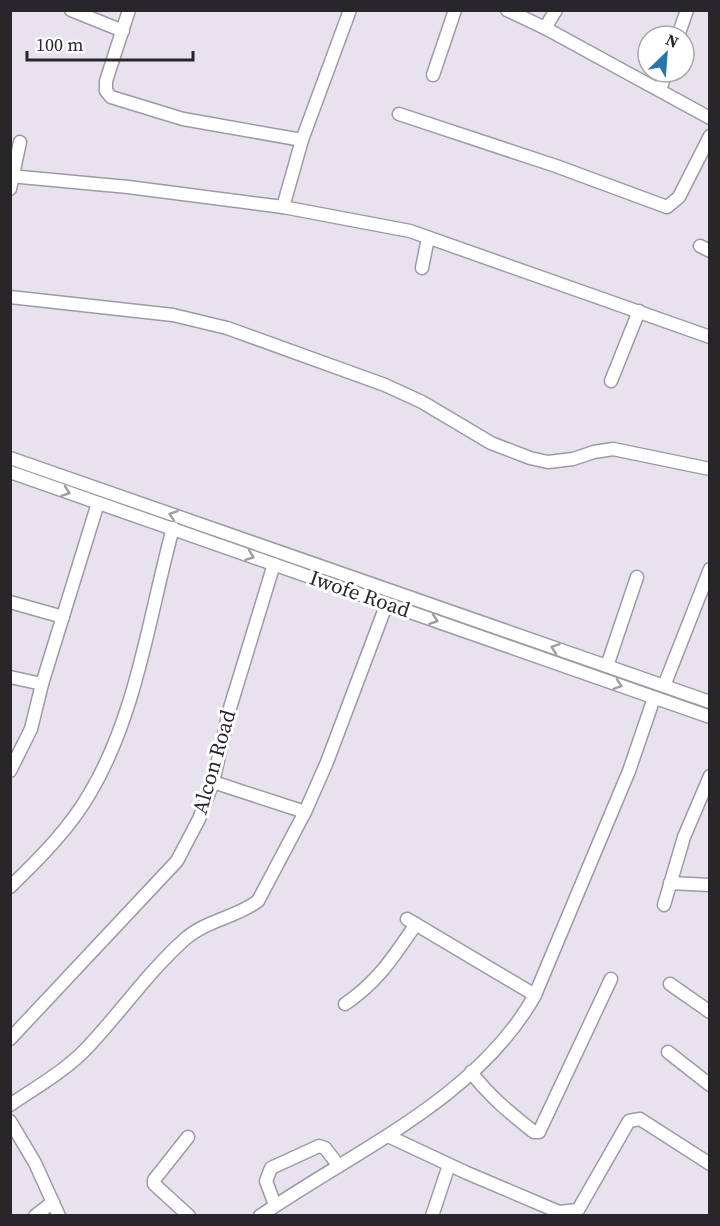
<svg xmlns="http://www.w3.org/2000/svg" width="720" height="1226" font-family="'Source Serif 4',serif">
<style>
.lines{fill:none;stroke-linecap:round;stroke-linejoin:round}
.minor-casing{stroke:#9e99a4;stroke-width:15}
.minor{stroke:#fff;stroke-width:12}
.oneway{stroke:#9f9da0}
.labels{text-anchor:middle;stroke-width:6;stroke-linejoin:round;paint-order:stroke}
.street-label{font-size:21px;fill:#29262b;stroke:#fff}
</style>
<rect width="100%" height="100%" fill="#e8e2ef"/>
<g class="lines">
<defs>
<g id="minor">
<polyline points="71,10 123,31"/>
<polyline points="129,10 106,81 106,91 111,97 183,119 302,140"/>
<polyline points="507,10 545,28 710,118"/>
<polyline points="545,28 556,10"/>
<polyline points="678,36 687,10"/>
<polyline points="433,75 455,10"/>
<polyline points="660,90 666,72"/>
<polyline points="399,114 556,166 667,207 679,197 710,136"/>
<polyline points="10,176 128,187 283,207 410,231 710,337"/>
<polyline points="10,189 20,142"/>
<polyline points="283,207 302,140 350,10"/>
<polyline points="700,246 710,251"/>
<polyline points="422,268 428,238"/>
<polyline points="10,297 173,315 227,328 385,385 422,402 491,443 530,458 548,462 573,459 594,452 613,449 710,469"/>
<polyline points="611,381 639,311"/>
<polyline points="10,458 710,702"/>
<polyline points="10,472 710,717"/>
<polyline points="10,602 63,617"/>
<polyline points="607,666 637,577"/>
<polyline points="10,677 42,684"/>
<polyline points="664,686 710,569"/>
<polyline points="10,771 31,729 42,684 98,503"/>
<polyline points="213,782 305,812"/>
<polyline points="670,883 710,885"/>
<path d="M10,887C39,859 70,828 90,793C137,714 149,616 173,528"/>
<polyline points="664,905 684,837 710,776"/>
<polyline points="407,919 535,995"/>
<polyline points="670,984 710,1012"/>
<path d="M345,1004C378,982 394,956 416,924"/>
<polyline points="10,1039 177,861 199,819 213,782 230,708 274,564"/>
<polyline points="668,1052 710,1085"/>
<path d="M471,1072C489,1096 511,1114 534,1132H539L611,979"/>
<path d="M10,1105C35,1088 63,1072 84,1051C119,1015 147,973 185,939C207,920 235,918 258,901L305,812L327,762L387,603"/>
<polyline points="10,1121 35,1163 59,1216"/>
<polyline points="388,1136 467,1173 559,1212 578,1210 629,1121 640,1119 710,1164"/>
<polyline points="188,1137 154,1180 154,1184 189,1216"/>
<polyline points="275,1205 266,1181 271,1168 319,1146 325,1148 339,1166"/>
<polyline points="35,1216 53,1202"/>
<path d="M260,1216C354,1151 478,1098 535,995L629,771L654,698"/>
<polyline points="432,1216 449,1165"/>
</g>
</defs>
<!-- minor casing -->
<use href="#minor" class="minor-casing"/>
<!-- minor -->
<use href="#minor" class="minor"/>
</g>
<!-- one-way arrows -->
<defs><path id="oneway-chevron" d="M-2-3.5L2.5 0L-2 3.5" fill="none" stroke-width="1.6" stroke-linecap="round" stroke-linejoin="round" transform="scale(1.5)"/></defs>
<g class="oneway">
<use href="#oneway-chevron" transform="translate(66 492) rotate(19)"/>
<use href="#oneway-chevron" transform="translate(173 515) rotate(-161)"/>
<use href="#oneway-chevron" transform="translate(250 556) rotate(20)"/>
<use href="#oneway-chevron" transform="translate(434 620) rotate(19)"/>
<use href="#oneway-chevron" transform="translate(555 648) rotate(-161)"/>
<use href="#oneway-chevron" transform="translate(618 685) rotate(19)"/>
</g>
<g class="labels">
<!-- street labels -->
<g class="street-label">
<text transform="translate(360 594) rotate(19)" y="7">Iwofe Road</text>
<text transform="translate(214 762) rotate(-74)" y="7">Alcon Road</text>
</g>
</g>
<!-- border -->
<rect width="720" height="1226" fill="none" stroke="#29262b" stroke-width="24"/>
<!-- north arrow -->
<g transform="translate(666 54) rotate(25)"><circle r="28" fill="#ffffff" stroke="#a9a8aa" stroke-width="1.5"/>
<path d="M0-4.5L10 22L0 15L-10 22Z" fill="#2676a7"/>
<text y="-9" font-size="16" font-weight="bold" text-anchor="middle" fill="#29262b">N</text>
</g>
<!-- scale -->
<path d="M27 51v9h166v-9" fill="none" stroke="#29262b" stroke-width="3"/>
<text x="36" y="51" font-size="18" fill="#29262b" stroke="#ffffff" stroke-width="4.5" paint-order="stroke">100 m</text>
</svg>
